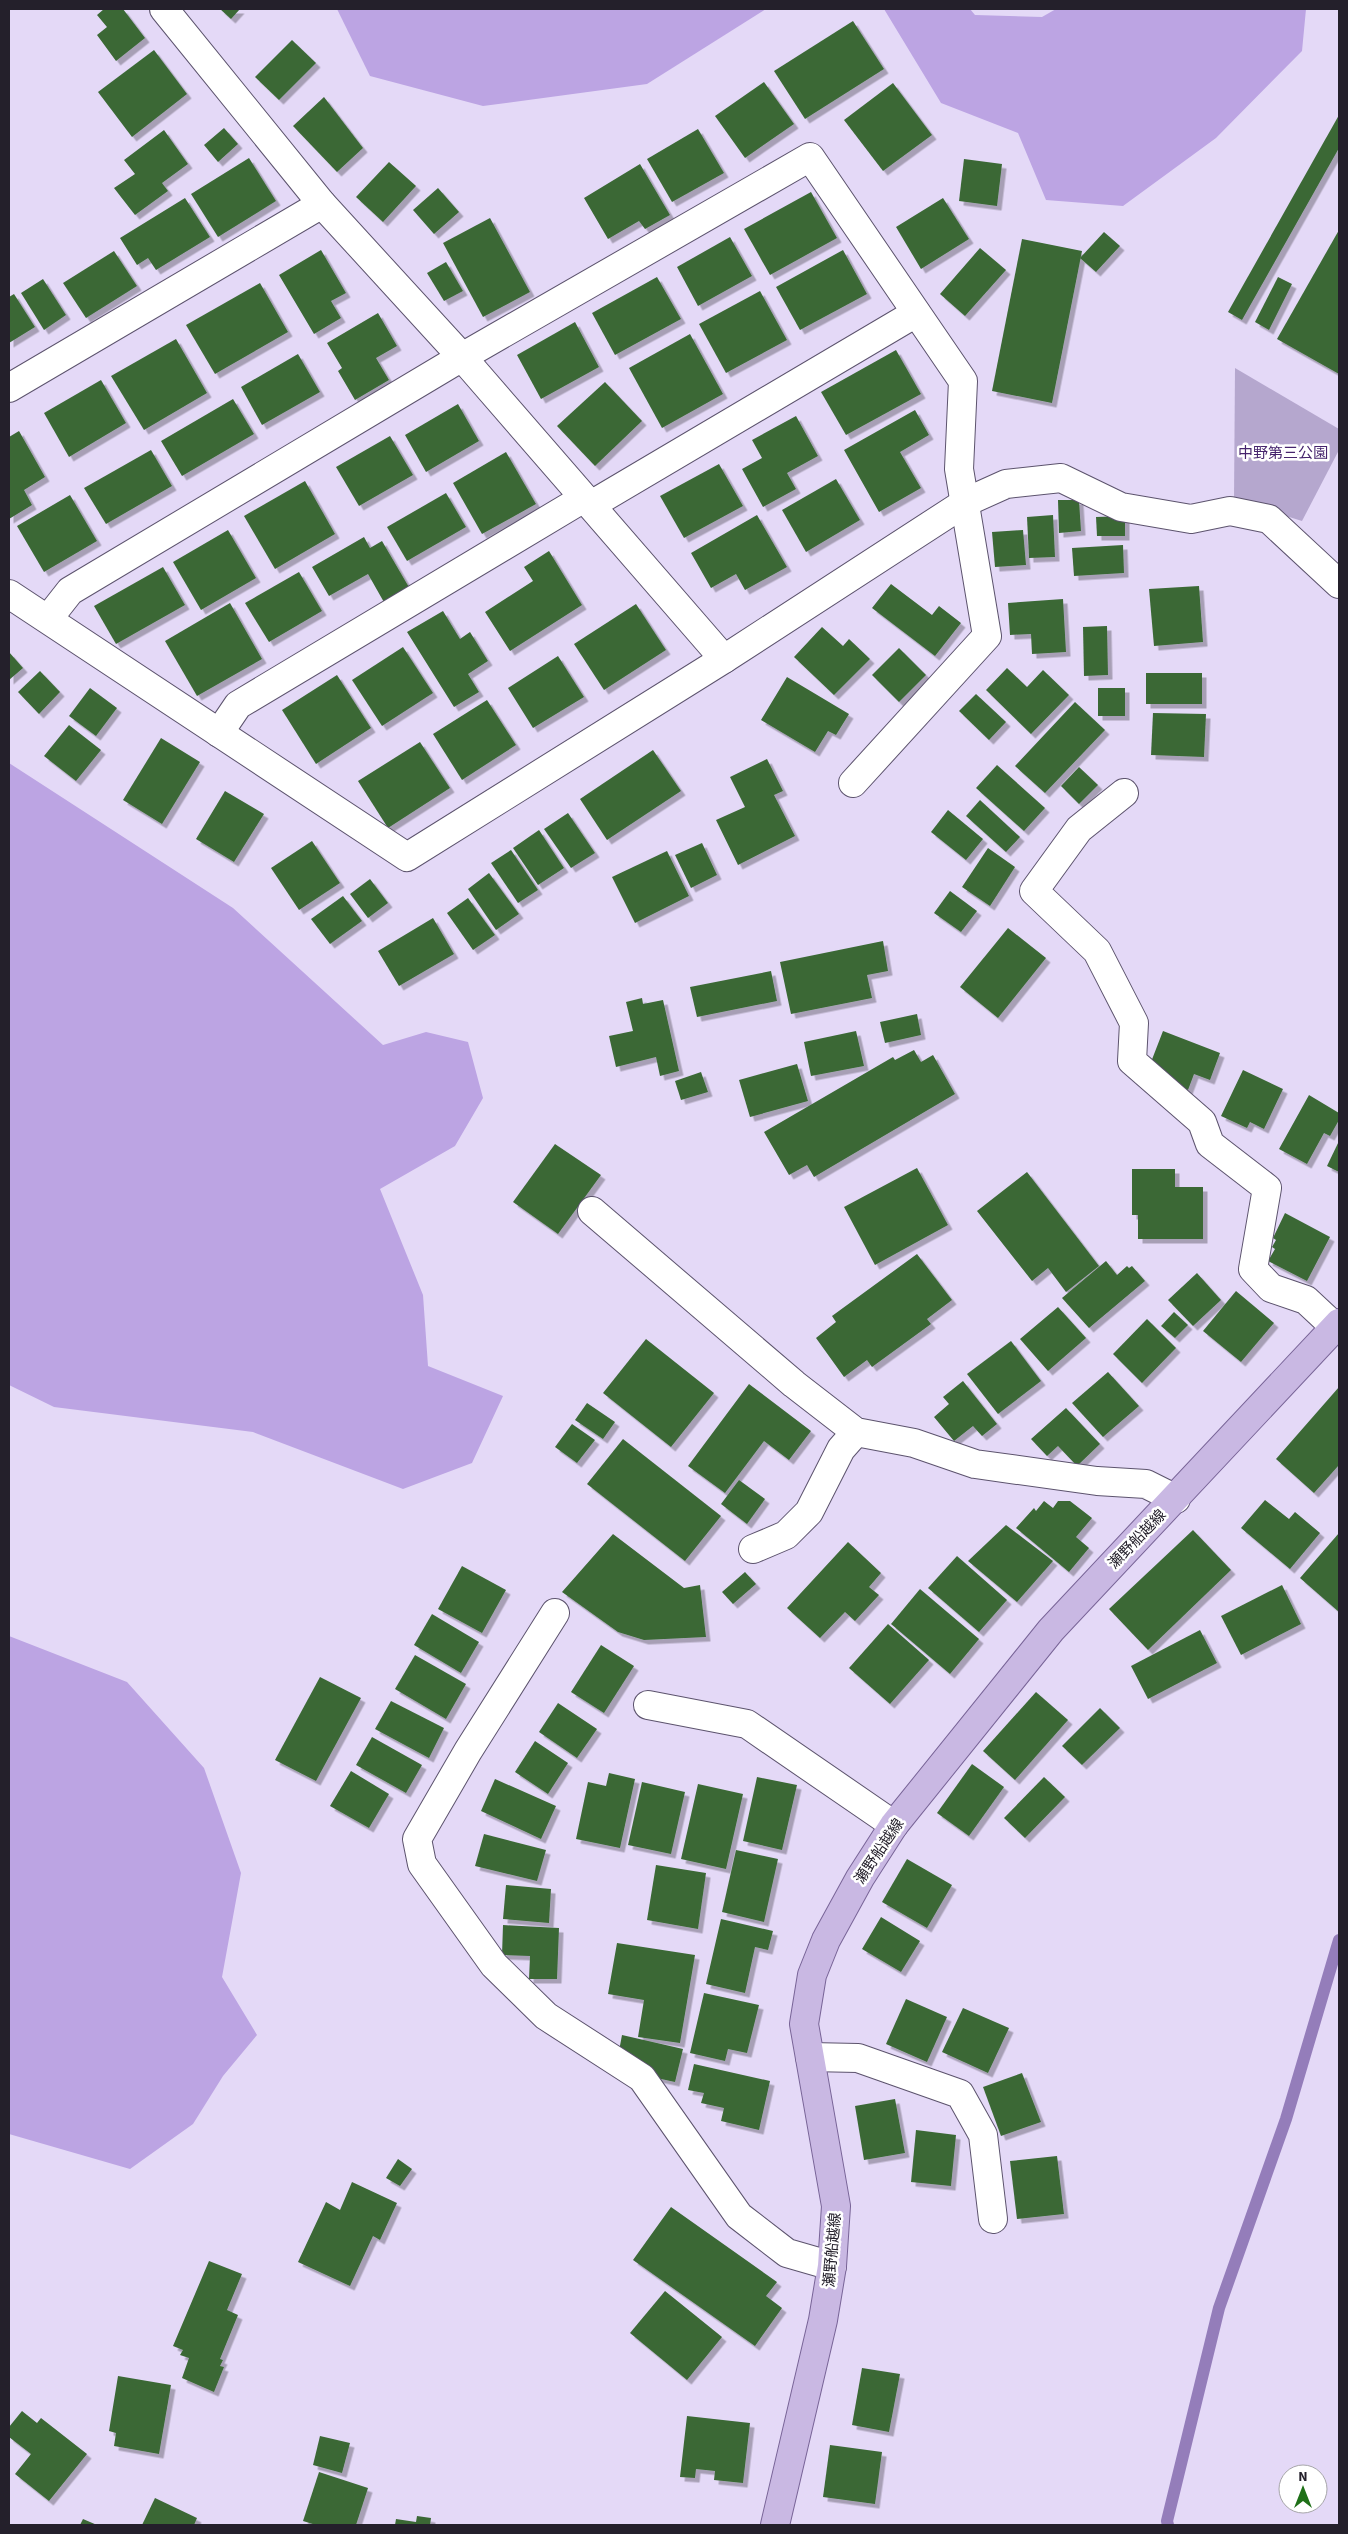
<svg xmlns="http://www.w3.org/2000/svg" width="1348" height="2534" font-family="'Source Sans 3','Noto Sans JP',sans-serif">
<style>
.green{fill:#b5a7ce}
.forest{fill:#bca4e3}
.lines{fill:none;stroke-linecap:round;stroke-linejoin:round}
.stream{stroke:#947dba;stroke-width:12}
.building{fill:#3b6836;filter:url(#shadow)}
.minor-casing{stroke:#5c536d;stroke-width:30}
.major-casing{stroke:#786497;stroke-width:30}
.minor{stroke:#fff;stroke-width:28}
.major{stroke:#c9b8e3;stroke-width:28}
.labels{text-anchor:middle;stroke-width:5;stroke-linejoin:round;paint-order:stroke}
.park-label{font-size:15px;fill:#46246d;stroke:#fff}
.street-label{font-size:15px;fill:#24202b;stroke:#fff}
</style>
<defs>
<filter id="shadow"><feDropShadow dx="4.5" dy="4.5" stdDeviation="0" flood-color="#0004"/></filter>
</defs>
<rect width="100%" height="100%" fill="#e4d9f7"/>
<!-- green -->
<polygon class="green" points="1235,368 1339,429 1339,450 1302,521 1234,500"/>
<!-- forest -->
<g class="forest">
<polygon points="337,9 766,9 647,84 483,106 370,76"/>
<polygon points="884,9 970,9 975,15 1042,17 1056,9 1306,9 1302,51 1216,138 1123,206 1046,200 1018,133 941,103"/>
<polygon points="9,763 233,908 383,1045 426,1032 468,1042 483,1098 455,1146 380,1189 423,1295 428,1366 503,1396 472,1463 403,1489 253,1432 54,1407 9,1385"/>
<polygon points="9,1636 127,1682 204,1768 241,1873 222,1977 257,2035 223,2076 193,2124 130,2169 9,2134"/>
</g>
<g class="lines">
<!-- stream -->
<polyline class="stream" points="1168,2525 1167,2521 1219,2308 1286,2119 1339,1940"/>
</g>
<!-- building -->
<g class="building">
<polygon points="104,9 123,9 145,38 116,61 97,35 107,27 97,15"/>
<polygon points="220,9 240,9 231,19"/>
<polygon points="853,21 884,69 805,119 774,71"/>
<polygon points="292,40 316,63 279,100 255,77"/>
<polygon points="154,50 187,94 132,137 98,92"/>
<polygon points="764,82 794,124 745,158 715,116"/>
<polygon points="893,83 932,135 883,171 844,120"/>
<polygon points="324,97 363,148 337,172 293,126"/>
<polygon points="1339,115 1339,148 1242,320 1228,312"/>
<polygon points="224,128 238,144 218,162 204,145"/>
<polygon points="698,129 724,173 672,202 647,159"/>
<polygon points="164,130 188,164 162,183 168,191 135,215 114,188 135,174 124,160"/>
<polygon points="249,158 276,201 218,237 191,194"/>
<polygon points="964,159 1002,164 997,206 959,201"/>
<polygon points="389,162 416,186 383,222 356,197"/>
<polygon points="640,164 670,215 645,229 639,221 608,239 584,198"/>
<polygon points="438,188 459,212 434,234 413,210"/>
<polygon points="811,192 837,238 770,275 744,229"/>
<polygon points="185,198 210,237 156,270 148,258 137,265 120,238"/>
<polygon points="943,198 969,239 921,269 896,227"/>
<polygon points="490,218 530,292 483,317 443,243"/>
<polygon points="1339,230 1339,374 1277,339"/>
<polygon points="1104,232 1120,246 1096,272 1080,258"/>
<polygon points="730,237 752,276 698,306 677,267"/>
<polygon points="1022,239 1082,251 1052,403 992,391"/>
<polygon points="980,248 1006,270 965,316 940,294"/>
<polygon points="321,250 346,293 331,301 341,318 314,334 279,275"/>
<polygon points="843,250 867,294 800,330 776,287"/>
<polygon points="114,251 137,286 86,318 63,283"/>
<polygon points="446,262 463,291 444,301 427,273"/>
<polygon points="657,277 681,319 615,355 592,313"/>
<polygon points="1278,277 1292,284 1269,330 1255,322"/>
<polygon points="43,279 66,315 44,330 21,293"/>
<polygon points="260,283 288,332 215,374 186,325"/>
<polygon points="760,291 787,340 726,373 699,324"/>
<polygon points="14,294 35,327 9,343 9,297"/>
<polygon points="378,313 397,346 376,358 389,380 355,400 338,371 342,368 327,343"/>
<polygon points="575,322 599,367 541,399 517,355"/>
<polygon points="690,334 723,394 662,428 629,368"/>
<polygon points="176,339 207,393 144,430 111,376"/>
<polygon points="896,350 921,394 846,435 821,392"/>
<polygon points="298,354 320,392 262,425 241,387"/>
<polygon points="101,380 126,423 69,457 44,413"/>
<polygon points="605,382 642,421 595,466 557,426"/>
<polygon points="233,399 254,434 182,476 161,441"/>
<polygon points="458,404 479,441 426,472 405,435"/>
<polygon points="915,410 929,435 900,452 921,488 879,512 844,450"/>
<polygon points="796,416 818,456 787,473 796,489 763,507 742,469 762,458 752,440"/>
<polygon points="19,431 45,477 24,490 32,505 9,519 9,437"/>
<polygon points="390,436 413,475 359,506 336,467"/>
<polygon points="151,450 172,486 106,524 84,488"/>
<polygon points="506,452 536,504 482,534 453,483"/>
<polygon points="719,464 743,506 684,538 660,496"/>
<polygon points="836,479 860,520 806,552 782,510"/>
<polygon points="305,481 335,534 275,569 244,516"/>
<polygon points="446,493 466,527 407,561 387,527"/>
<polygon points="70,495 97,541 44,572 17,526"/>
<polygon points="1058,500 1079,500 1081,531 1059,533"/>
<polygon points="757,515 787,567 745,590 736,574 711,588 691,553"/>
<polygon points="1053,515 1055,557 1029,558 1027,517"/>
<polygon points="1125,516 1125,536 1097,536 1096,517"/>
<polygon points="228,530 256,578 201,610 173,562"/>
<polygon points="1023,530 1026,565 995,567 992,532"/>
<polygon points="364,537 370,548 382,541 410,589 385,604 368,574 329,596 312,567"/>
<polygon points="1123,545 1124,573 1074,576 1072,548"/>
<polygon points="549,551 582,605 510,651 485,612 533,581 524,567"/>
<polygon points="163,567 185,605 116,644 94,606"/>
<polygon points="299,572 322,611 269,642 245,603"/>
<polygon points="891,584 932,615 939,606 961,623 935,656 872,608"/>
<polygon points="1199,586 1203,642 1154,646 1149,589"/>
<polygon points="1063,599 1066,652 1032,654 1031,634 1010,635 1008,603"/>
<polygon points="230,603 262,659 197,696 165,641"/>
<polygon points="636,604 666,650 604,690 574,644"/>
<polygon points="443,611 460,639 470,632 488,661 468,674 479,692 454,707 407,632"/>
<polygon points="1107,626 1108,675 1084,676 1083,627"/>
<polygon points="822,627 843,646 849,639 870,659 834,695 794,657"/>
<polygon points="403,647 433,693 382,726 352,680"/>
<polygon points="899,648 926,675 899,702 872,675"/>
<polygon points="9,652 23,668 9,680"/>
<polygon points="558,656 584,697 533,728 508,688"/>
<polygon points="1007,668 1027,687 1043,670 1069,695 1031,734 986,690"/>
<polygon points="40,671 60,692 39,714 18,692"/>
<rect x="1146" y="673" width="56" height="31"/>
<polygon points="337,675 371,728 316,764 282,710"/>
<polygon points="787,677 849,714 836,735 828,731 815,752 761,720"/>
<polygon points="90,688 117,708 96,736 69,716"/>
<rect x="1098" y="688" width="27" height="28"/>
<polygon points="976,694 1006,722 989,740 959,711"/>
<polygon points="487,700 516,745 462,780 433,734"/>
<polygon points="1075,702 1105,730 1045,793 1015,766"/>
<polygon points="1153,713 1206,714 1204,757 1151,755"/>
<polygon points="69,725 101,750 76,781 44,756"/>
<polygon points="161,738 200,762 162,824 123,800"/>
<polygon points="420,742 450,788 388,828 358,781"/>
<polygon points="653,750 681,791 607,840 580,799"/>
<polygon points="767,759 783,791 774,795 795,836 738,865 716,820 745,807 730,777"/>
<polygon points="997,765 1045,808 1024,831 976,788"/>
<polygon points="1079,767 1098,785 1079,804 1061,786"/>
<polygon points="225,791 264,814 234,862 196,839"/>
<polygon points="980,800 1020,837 1006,852 966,816"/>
<polygon points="948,810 983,839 966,860 931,832"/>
<polygon points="568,813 595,853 571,868 544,829"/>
<polygon points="539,830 564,868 538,885 513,848"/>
<polygon points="312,841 340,883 299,910 271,868"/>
<polygon points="702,843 717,875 691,888 675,855"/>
<polygon points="988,848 1015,867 990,906 962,887"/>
<polygon points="511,850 538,890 518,903 491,863"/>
<polygon points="667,851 689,896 635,923 612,877"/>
<polygon points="489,873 519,914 496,930 468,889"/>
<polygon points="370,879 388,903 368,918 350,894"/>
<polygon points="950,891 977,911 961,932 934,913"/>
<polygon points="343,896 362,921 330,944 311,919"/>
<polygon points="468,898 495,935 473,950 447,913"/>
<polygon points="433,918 454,954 399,986 378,951"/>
<polygon points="1008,928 1046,958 998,1018 960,987"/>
<polygon points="883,941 888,971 867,975 872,998 791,1014 780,962"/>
<polygon points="771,971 777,1001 697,1017 690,987"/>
<polygon points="642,998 643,1004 663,1000 679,1071 660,1076 656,1057 616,1067 609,1036 633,1031 626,1002"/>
<polygon points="917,1014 921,1035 885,1043 880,1022"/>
<polygon points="856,1031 864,1066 811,1076 804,1042"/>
<polygon points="1163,1031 1220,1053 1210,1080 1194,1074 1188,1090 1165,1081 1151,1062"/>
<polygon points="914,1050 921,1062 933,1055 955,1094 814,1177 807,1165 789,1175 764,1132 893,1057 895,1060"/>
<polygon points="797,1064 808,1101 750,1117 739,1080"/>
<polygon points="1243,1070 1283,1089 1264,1129 1250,1122 1247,1128 1221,1116"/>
<polygon points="701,1072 708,1092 681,1100 675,1081"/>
<polygon points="1309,1095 1339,1113 1339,1120 1330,1136 1324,1133 1307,1164 1279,1149"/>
<polygon points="1339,1141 1339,1172 1327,1166"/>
<polygon points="555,1144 601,1175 558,1234 513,1202"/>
<polygon points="917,1168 948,1225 875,1265 844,1207"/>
<polygon points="1132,1169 1175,1169 1175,1187 1203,1187 1203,1239 1138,1239 1138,1215 1132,1215"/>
<polygon points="1027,1172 1099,1266 1066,1292 1048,1268 1032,1281 977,1211"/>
<polygon points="1285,1213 1330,1237 1307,1281 1268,1261 1275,1249 1272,1247 1276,1240 1273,1238"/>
<polygon points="917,1254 952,1300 927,1319 931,1324 872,1367 867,1360 844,1377 816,1338 836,1322 832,1316"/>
<polygon points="1106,1261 1117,1275 1127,1266 1129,1268 1132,1266 1145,1281 1089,1328 1062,1298"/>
<polygon points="1197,1273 1221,1300 1193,1326 1168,1300"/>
<polygon points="1236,1291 1274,1323 1241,1362 1203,1331"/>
<polygon points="1058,1307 1086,1338 1048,1371 1020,1339"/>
<polygon points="1174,1312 1188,1325 1175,1338 1161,1326"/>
<polygon points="1147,1319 1176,1348 1142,1383 1113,1354"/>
<polygon points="646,1339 714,1393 671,1447 603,1393"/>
<polygon points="1011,1341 1041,1381 998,1414 967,1374"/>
<polygon points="1108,1372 1139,1406 1103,1437 1072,1403"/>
<polygon points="963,1381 997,1424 982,1436 973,1426 954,1441 934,1417 949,1404 943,1397"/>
<polygon points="749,1384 811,1431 789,1460 764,1441 725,1493 688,1466"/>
<polygon points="1339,1387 1339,1465 1314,1493 1276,1459"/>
<polygon points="587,1403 615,1422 603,1439 575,1420"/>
<polygon points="1066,1408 1100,1444 1077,1466 1058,1446 1047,1456 1031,1439"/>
<polygon points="572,1424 595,1440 577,1463 555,1447"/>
<polygon points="623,1439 721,1516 685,1561 587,1484"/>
<polygon points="739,1480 765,1499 747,1524 721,1504"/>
<polygon points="1265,1500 1289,1519 1295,1512 1320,1533 1290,1569 1241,1528"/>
<polygon points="1044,1501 1053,1508 1058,1501 1070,1501 1092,1518 1076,1537 1089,1548 1069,1572 1016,1528 1034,1508 1036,1511"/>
<polygon points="1006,1525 1053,1561 1017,1602 968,1561"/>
<polygon points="1193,1530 1231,1570 1148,1650 1109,1609"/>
<polygon points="1339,1533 1339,1612 1300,1578"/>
<polygon points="613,1534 684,1588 700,1585 706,1637 644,1640 618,1632 562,1592"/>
<polygon points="848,1542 881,1573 869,1587 879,1595 855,1621 845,1612 820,1638 787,1608"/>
<polygon points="957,1556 1007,1600 979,1632 928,1588"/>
<polygon points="462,1566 506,1590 482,1633 438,1609"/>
<polygon points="745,1572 756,1584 733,1604 722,1592"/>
<polygon points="1282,1585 1301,1624 1241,1655 1221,1616"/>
<polygon points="920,1589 979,1639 950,1674 891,1624"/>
<polygon points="432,1614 479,1642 461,1673 414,1645"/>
<polygon points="888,1624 929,1660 890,1704 849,1668"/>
<polygon points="1200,1630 1217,1663 1148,1699 1131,1666"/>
<polygon points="601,1645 634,1666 604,1713 571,1692"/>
<polygon points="415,1655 466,1684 446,1719 395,1689"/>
<polygon points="320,1677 361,1698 316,1781 275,1760"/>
<polygon points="1036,1692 1068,1720 1015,1780 983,1751"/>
<polygon points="391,1701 444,1728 429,1758 375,1729"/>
<polygon points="558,1703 597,1729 577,1758 539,1732"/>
<polygon points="1100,1708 1120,1728 1082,1765 1062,1746"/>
<polygon points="372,1737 422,1765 406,1793 356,1765"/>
<polygon points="535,1741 568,1763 548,1794 515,1772"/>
<polygon points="972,1764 1004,1787 969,1836 937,1813"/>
<polygon points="351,1771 389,1794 369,1828 330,1806"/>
<polygon points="609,1773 635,1779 620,1848 576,1839 588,1782 606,1786"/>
<polygon points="757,1777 797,1785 782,1850 743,1841"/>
<polygon points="1044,1777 1065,1797 1025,1838 1004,1818"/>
<polygon points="495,1779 556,1806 541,1839 481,1811"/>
<polygon points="642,1782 685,1792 671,1854 628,1845"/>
<polygon points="698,1784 743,1794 726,1869 681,1859"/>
<polygon points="484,1834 546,1850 537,1881 475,1866"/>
<polygon points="736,1850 778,1859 764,1922 722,1912"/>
<polygon points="907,1859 952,1885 927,1928 882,1902"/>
<polygon points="656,1865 706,1873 698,1929 647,1920"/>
<polygon points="506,1885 551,1889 549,1923 503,1919"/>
<polygon points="881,1917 920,1941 901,1972 862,1949"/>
<polygon points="721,1919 773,1931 768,1950 755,1947 745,1993 706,1984"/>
<polygon points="503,1925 559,1928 557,1979 529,1979 530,1956 502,1955"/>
<polygon points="617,1943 695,1955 680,2043 638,2037 644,2000 608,1994"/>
<polygon points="704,1993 759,2005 747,2053 728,2049 725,2061 690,2053"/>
<polygon points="906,1999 947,2017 927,2062 886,2044"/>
<polygon points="963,2008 1009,2028 988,2073 942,2052"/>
<polygon points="622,2035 683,2049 675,2082 652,2077 619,2051"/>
<polygon points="694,2064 770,2081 759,2130 721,2121 724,2108 701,2103 704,2093 688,2090"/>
<polygon points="1022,2073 1041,2122 1001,2136 983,2087"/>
<polygon points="895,2099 905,2153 864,2160 855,2106"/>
<polygon points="916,2130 956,2135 951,2186 911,2182"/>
<polygon points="1057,2156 1064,2214 1017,2219 1010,2161"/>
<polygon points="398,2159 412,2169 400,2186 386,2178"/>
<polygon points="352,2182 397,2203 380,2240 373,2236 350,2286 298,2262 326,2202 340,2210"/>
<polygon points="671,2207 777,2282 766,2296 782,2308 755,2346 633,2260"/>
<polygon points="209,2261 242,2274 227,2310 238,2315 220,2359 223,2360 220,2366 224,2367 214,2392 182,2378 189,2358 180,2355 183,2350 173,2346"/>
<polygon points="665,2291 722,2337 687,2380 630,2333"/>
<polygon points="862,2368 900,2374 889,2432 852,2425"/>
<polygon points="118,2376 171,2385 159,2454 114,2446 116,2433 109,2431"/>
<polygon points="22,2411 37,2423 41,2418 87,2454 49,2501 15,2474 31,2454 9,2437 9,2427"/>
<polygon points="687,2416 750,2423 743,2483 714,2480 715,2471 696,2469 695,2478 680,2477"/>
<polygon points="320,2436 350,2443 342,2473 313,2465"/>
<polygon points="830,2445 882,2452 875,2504 823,2497"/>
<polygon points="319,2472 368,2488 356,2525 316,2525 303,2521"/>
<polygon points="155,2498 197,2518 194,2525 142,2525"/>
<polygon points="417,2516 431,2518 430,2525 395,2525 396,2519 416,2522"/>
<polygon points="83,2519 97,2525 80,2525"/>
</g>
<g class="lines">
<defs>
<g id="minor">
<polyline points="164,9 322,204 462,357 724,659"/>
<polyline points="9,388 322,204"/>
<polyline points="591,505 916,313"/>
<polyline points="9,594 407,857 724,659 966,502 1006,484 1061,478 1121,507 1191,519 1230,511 1269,519 1339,584"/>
<polyline points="48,619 70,591 462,357 810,157 963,381 959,469 987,636 853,783"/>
<polyline points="219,733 238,705 584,498"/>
<polyline points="1124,793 1079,829 1034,891 1097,951 1134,1023 1132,1061 1202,1122 1210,1144 1267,1188 1253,1269 1271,1288 1306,1300 1336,1328"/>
<polyline points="592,1211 794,1384 856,1432 914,1443 975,1464 1097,1481 1146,1484 1176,1499"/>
<polyline points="753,1549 786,1535 809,1512 841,1449 856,1432"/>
<polyline points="555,1613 468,1751 417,1839 422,1864 494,1965 546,2016 642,2078 739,2216 787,2253 832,2266"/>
<polyline points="648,1705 747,1724 894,1825"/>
<polyline points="810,2057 858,2058 960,2094 983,2135 993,2219"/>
</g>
<polyline id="major" points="775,2525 823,2320 832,2266 836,2206 804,2024 812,1975 826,1940 860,1878 894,1825 1051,1630 1339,1323"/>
</defs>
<!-- minor casing -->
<use href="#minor" class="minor-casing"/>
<!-- major casing -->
<use href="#major" class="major-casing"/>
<!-- minor -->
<use href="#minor" class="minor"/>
<!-- major -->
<use href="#major" class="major"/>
</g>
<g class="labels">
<!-- park labels -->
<g class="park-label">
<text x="1283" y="458">中野第三公園</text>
</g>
<!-- street labels -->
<g class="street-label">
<text transform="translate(1137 1539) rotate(-46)" y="5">瀬野船越線</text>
<text transform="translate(879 1851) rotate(-56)" y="5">瀬野船越線</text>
<text transform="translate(832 2250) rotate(-85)" y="5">瀬野船越線</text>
</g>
</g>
<!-- border -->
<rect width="1348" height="2534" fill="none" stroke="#24202b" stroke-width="20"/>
<!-- north arrow -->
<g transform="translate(1303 2489)"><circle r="24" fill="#ffffff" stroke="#a7a6aa"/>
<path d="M0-4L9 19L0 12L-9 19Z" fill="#1f7018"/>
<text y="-8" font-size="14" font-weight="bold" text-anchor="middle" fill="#24202b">N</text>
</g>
</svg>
